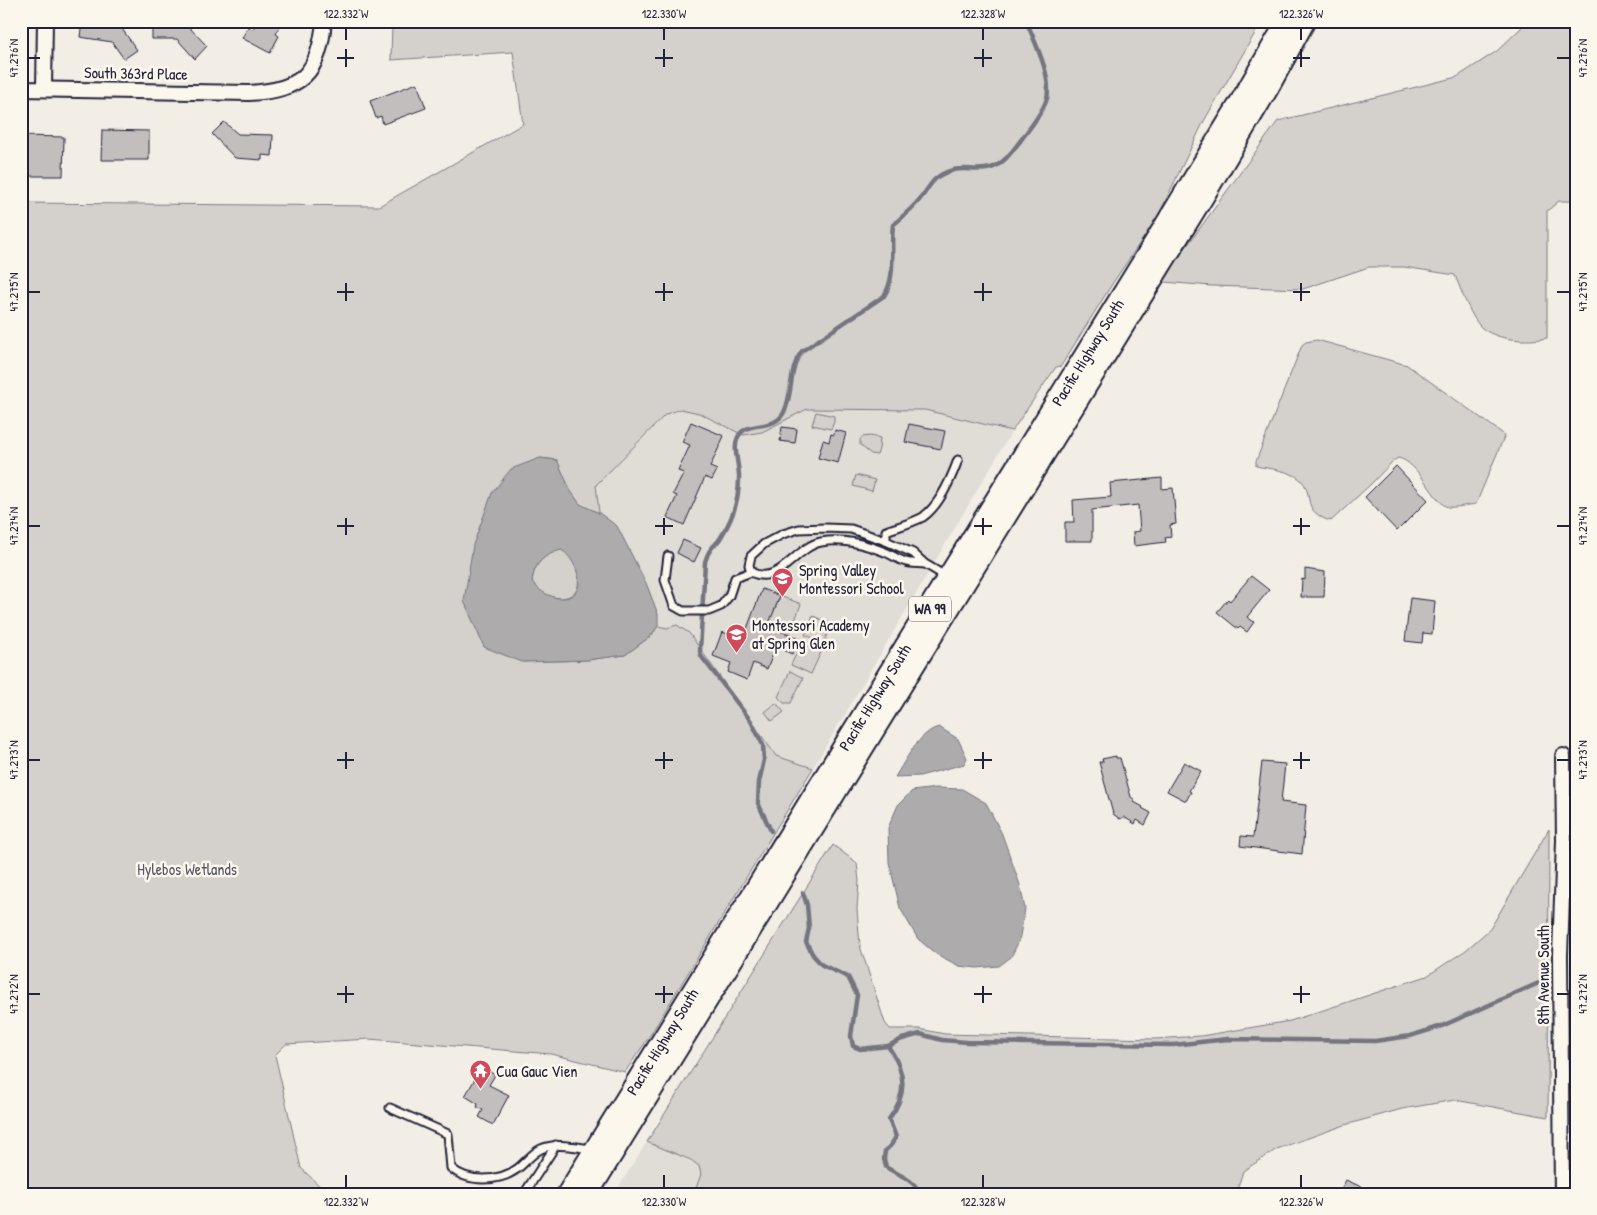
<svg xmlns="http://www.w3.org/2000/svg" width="1597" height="1215" font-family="'Patrick Hand',sans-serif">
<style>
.built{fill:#e0dcd6}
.green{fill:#d4d1cc;stroke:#7b7a84}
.water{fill:#aeabad;stroke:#76747f;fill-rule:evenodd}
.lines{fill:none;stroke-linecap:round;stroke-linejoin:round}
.stream{stroke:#76747f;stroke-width:4.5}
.building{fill:#c2bebe;stroke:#22223b}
.service-casing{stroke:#22223b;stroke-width:11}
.minor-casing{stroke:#22223b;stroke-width:18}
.primary-casing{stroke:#22223b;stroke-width:25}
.service{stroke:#fbf7ec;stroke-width:7}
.minor{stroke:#fbf7ec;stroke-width:14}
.primary{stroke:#fbf7ec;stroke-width:21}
.ticks{fill:none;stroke:#22223b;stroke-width:2}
.labels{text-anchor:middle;stroke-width:5;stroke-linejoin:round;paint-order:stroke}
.shield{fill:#fbf7ec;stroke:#636270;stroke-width:1}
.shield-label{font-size:15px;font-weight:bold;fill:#22223b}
.street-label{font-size:16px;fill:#22223b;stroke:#fbf7ec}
.poi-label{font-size:16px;fill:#22223b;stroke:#fbf7ec;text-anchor:start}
.park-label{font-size:16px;fill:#575766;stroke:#fbf7ec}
.neatline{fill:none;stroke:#22223b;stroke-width:2}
.ticks-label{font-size:12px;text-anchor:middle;fill:#22223b}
</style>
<rect width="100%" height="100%" fill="#f2eee5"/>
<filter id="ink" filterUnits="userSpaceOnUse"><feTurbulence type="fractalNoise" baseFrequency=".02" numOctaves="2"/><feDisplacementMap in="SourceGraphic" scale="10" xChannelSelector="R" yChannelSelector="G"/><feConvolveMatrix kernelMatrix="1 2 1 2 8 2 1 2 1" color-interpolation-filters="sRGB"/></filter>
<g filter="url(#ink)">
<!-- built -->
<g class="built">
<polygon points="681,409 699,413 743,435 791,418 806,409 925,410 1012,431 813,768 776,756 689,633 658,626 658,614 617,526 599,513 596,485 666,414"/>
<polygon points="647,1142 691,1160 700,1166 701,1174 694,1194 614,1194"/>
</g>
<!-- green -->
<g class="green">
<polygon points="392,21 1262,21 1204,121 1157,218 1114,281 1061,366 1056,367 1012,431 925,410 807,409 762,432 743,435 699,413 681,409 666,414 596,485 599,513 580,505 570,490 557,460 540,458 522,662 587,660 625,655 651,636 658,626 667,628 677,625 689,633 776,756 813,768 649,1037 625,1072 551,1054 369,1039 286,1044 275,1055 301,1168 328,1194 21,1194 21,203 379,206 523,124 513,52 391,60"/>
<path d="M1524,21H1576V201H1559L1547,211V338C1527,342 1499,341 1482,328C1472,320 1460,288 1455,275L1404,267H1369L1303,289L1212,286L1164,282L1165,276L1278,121L1457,77L1497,51L1521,28Z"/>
<path d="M1317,340L1407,365L1502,433L1504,437L1476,504C1467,505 1456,508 1448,507C1436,505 1418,461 1398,458L1393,461L1371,484L1331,521C1326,520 1322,518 1317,514C1305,506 1312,491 1301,480C1291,470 1269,469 1256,466V461L1302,345L1306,342Z"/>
<polygon points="816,412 834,416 834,422 831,429 812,425"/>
<polygon points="870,436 880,438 879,449 877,455 871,454 860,445 860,440 862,437"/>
<polygon points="856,475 875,480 872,491 853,486"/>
<path d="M561,549C562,550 567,552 568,553C575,560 583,584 575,592C563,605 539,594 532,582C534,563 544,555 561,549Z"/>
<polygon points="780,596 801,604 790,634 771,627 767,628"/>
<polygon points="813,616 831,624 824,642 805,635"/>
<polygon points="801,643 821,652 811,674 791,665"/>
<polygon points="790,671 803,678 791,703 784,703 778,697"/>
<polygon points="776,703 784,712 772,721 765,712"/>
<polygon points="1576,788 1576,1070 1573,1005 1573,792"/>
<polygon points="1549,829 1548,1117 1455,1100 1402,1109 1345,1125 1277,1149 1243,1171 1236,1194 694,1194 701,1174 699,1166 691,1160 647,1142 833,845 857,863 859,881 857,909 860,946 885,1023 890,1029 919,1029 945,1034 1155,1039 1201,1036 1290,1021 1427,976 1466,950 1490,929"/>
</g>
<!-- water -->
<g class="water">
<path d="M540,458L557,460L570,490L580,504L599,513L617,526L646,583L658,614V626L651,636L625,655L587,660L522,662L484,647L464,601L473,545L492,493L511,469ZM561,550C572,555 586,582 575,593C563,605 539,594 532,581C534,563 544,555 561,550Z"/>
<path d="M939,727L958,739L967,758L964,764L920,776L895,777C905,761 920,731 939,727Z"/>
<polygon points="936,788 962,789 986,803 1002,834 1020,885 1025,909 1019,941 1011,957 999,966 977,968 959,966 936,954 918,939 900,908 889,862 888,828 898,805 912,791"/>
</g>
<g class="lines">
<!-- stream -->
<g class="stream">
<path d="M771,831L758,803L759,782L764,760L763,745L751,721L701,656L700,651L705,562C706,559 707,555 709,552C712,546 718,543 721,537C732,520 739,499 739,479C740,466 732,448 738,437C748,418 775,434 785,410C793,391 789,368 802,351L884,296C897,275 890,249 893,225C902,217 912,209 920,199C927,191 930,182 939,176C959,163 973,173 991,168C1004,164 1013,150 1021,140C1029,129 1044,111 1047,98C1052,77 1036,45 1028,25V21"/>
<path d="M803,893L807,905L809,928L806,942L813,955L822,965L848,977L857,995L851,1036L853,1046L860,1049L888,1046C906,1072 908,1094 889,1119L896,1137L891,1145L885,1151L884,1159L886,1167C898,1175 914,1179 920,1194"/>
<polyline points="1574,974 1576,974"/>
<polyline points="888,1046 902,1039 920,1034 942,1040 966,1042 1173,1045 1228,1039 1375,1041 1410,1036 1442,1026 1541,982"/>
</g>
</g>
<!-- building -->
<g class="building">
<polygon points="82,21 121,21 120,26 137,50 124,59 112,42 80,37"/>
<polygon points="152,21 187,21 187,25 207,46 195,59 177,39 152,39"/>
<polygon points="257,21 283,21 276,34 279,36 270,53 242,38 248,27 253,29"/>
<polygon points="417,83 426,108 383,124 381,116 376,118 370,101"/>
<polygon points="224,122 238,134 273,135 272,156 262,155 262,160 235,158 212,134"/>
<polygon points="102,130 149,131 149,160 101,160"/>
<polygon points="21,136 64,137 63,176 21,176"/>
<polygon points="691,422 724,436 710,467 717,470 712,480 705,477 684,525 667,517 677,496 673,494 684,473 678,471 690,445 682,442"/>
<polygon points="909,424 945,431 941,449 905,442"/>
<polygon points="782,427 797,429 795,443 780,441"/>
<polygon points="835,430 846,433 838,463 818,458 823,440 829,442 831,434 834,435"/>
<polygon points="1396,466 1428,500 1397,531 1365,497"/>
<polygon points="1162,478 1162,489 1173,488 1176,524 1170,525 1171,537 1165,538 1166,542 1134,546 1133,532 1140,531 1138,505 1092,510 1092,541 1065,541 1065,522 1074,522 1073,500 1111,497 1110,483"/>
<polygon points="683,540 701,548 694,562 677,553"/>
<polygon points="1305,569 1325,572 1324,597 1301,597 1302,579 1305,580"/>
<polygon points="1251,576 1269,590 1247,617 1254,622 1247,632 1240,627 1238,629 1217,612 1228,599 1230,601"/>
<polygon points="762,589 780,596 768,626 798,638 792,654 776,647 767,669 753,663 747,680 728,672 731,663 713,656 722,632 743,639"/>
<polygon points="1410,598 1435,601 1432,634 1423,633 1422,643 1405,641"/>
<polygon points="1116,756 1116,758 1120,758 1131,797 1135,800 1134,802 1143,807 1142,808 1151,813 1145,825 1137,820 1135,824 1124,817 1120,819 1113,814 1099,762 1103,762 1102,759"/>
<polygon points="1184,762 1201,771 1189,791 1191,792 1186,801 1167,791"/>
<polygon points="1262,762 1285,764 1281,802 1306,805 1302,854 1240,846 1241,836 1253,837"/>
<polygon points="482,1067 495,1075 489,1085 509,1095 493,1125 479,1117 483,1110 477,1107 478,1104 465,1096"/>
<polygon points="1346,1180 1377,1194 1339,1194"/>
</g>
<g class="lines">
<defs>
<g id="service">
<path d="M886,541V531C897,527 912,523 923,517C940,505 951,479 958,460"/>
<polyline points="668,556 665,580 674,606 683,611 709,611 721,606 729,596 735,578 751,572"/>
<path d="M925,564C919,563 912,564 906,562C899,560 892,555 885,552C864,544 843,538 821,542C795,547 779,587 751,572L749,565L751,556L764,544L783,534L799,529L825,528L851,529L886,541L913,553L925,564L947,577"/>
<path d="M390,1108L448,1134L451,1168C468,1183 499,1182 517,1169C525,1163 532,1153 541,1149C556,1142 575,1147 591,1149"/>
<polyline points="524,1194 556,1145"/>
</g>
<g id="minor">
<path d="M21,89L249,93C302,90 319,74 324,21"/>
<polyline points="44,89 45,21"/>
<polyline points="1562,1194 1560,955 1564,840 1563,756"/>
</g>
<g id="primary">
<path id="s1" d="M568,1194L1158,238L1238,107L1288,21"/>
<polyline points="587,1194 1203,196 1268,87 1304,21"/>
</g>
</defs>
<!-- service casing -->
<use href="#service" class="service-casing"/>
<!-- minor casing -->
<use href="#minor" class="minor-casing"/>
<!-- primary casing -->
<use href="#primary" class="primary-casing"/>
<!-- service -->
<use href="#service" class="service"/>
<!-- minor -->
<use href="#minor" class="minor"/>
<!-- primary -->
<use href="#primary" class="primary"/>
</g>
</g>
<!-- ticks -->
<path class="ticks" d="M346,28V40M664,28V40M983,28V40M1301,28V40M346,49V67M664,49V67M983,49V67M1301,49V67M28,58H40M337,58H354M655,58H673M974,58H992M1293,58H1310M1557,58H1570M346,283V301M664,283V301M983,283V301M1301,283V301M28,292H40M337,292H354M655,292H673M974,292H992M1293,292H1310M1557,292H1570M346,518V535M664,518V535M983,518V535M1301,518V535M28,526H40M337,526H354M655,526H673M974,526H992M1293,526H1310M1557,526H1570M346,752V769M664,752V769M983,752V769M1301,752V769M28,760H40M337,760H354M655,760H673M974,760H992M1293,760H1310M1557,760H1570M346,986V1003M664,986V1003M983,986V1003M1301,986V1003M28,994H40M337,994H354M655,994H673M974,994H992M1293,994H1310M1557,994H1570M346,1175V1188M664,1175V1188M983,1175V1188M1301,1175V1188"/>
<!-- icons -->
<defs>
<symbol id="school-pin" viewBox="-11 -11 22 30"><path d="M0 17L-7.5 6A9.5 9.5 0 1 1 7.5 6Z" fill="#d1495b" stroke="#fbf7ec"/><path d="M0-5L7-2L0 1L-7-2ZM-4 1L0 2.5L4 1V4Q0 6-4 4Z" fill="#fff"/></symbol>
<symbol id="temple-pin" viewBox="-11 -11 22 30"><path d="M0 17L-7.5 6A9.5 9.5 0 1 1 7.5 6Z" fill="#d1495b" stroke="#fbf7ec"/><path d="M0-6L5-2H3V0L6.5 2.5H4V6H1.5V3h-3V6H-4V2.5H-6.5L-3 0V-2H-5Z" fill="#fff"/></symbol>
</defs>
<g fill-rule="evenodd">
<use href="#school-pin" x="770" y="566" width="25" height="34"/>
<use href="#school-pin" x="724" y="622" width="25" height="34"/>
<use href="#temple-pin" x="468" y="1058" width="25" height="34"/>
</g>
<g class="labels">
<!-- shield labels -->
<rect class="shield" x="909" y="596.5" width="42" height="25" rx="4"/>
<g class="shield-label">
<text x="930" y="614">WA 99</text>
</g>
<!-- street labels -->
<g class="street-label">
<text transform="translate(136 73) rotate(1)" y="6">South 363rd Place</text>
<text dy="6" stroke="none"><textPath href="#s1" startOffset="989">Pacific Highway South</textPath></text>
<text dy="6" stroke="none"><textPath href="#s1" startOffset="584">Pacific Highway South</textPath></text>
<text transform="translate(1543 975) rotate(-90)" y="6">8th Avenue South</text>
<text dy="6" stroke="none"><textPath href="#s1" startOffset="179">Pacific Highway South</textPath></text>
</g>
<!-- poi labels -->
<g class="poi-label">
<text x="799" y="576">Spring Valley<tspan x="799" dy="18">Montessori School</tspan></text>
<text x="752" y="631">Montessori Academy<tspan x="752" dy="18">at Spring Glen</tspan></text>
<text x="496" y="1077">Cua Gauc Vien</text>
</g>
<!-- park labels -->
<g class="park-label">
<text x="187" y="875">Hylebos Wetlands</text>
</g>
</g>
<!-- margin -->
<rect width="1597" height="1215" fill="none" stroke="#fbf7ec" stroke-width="55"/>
<rect x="28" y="28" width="1542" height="1160" class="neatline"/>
<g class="ticks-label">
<text x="346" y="18">122.332°W</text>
<text x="664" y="18">122.330°W</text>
<text x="983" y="18">122.328°W</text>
<text x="1301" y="18">122.326°W</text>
<text transform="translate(14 58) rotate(-90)" y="4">47.276°N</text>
<text transform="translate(1583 58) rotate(-90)" y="4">47.276°N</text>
<text transform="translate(14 292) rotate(-90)" y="4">47.275°N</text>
<text transform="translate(1583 292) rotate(-90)" y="4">47.275°N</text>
<text transform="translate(14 526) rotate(-90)" y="4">47.274°N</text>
<text transform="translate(1583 526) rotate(-90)" y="4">47.274°N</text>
<text transform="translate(14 760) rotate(-90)" y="4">47.273°N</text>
<text transform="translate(1583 760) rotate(-90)" y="4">47.273°N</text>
<text transform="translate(14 994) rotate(-90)" y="4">47.272°N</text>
<text transform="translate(1583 994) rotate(-90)" y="4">47.272°N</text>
<text x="346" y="1206">122.332°W</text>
<text x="664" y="1206">122.330°W</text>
<text x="983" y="1206">122.328°W</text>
<text x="1301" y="1206">122.326°W</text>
</g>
</svg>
